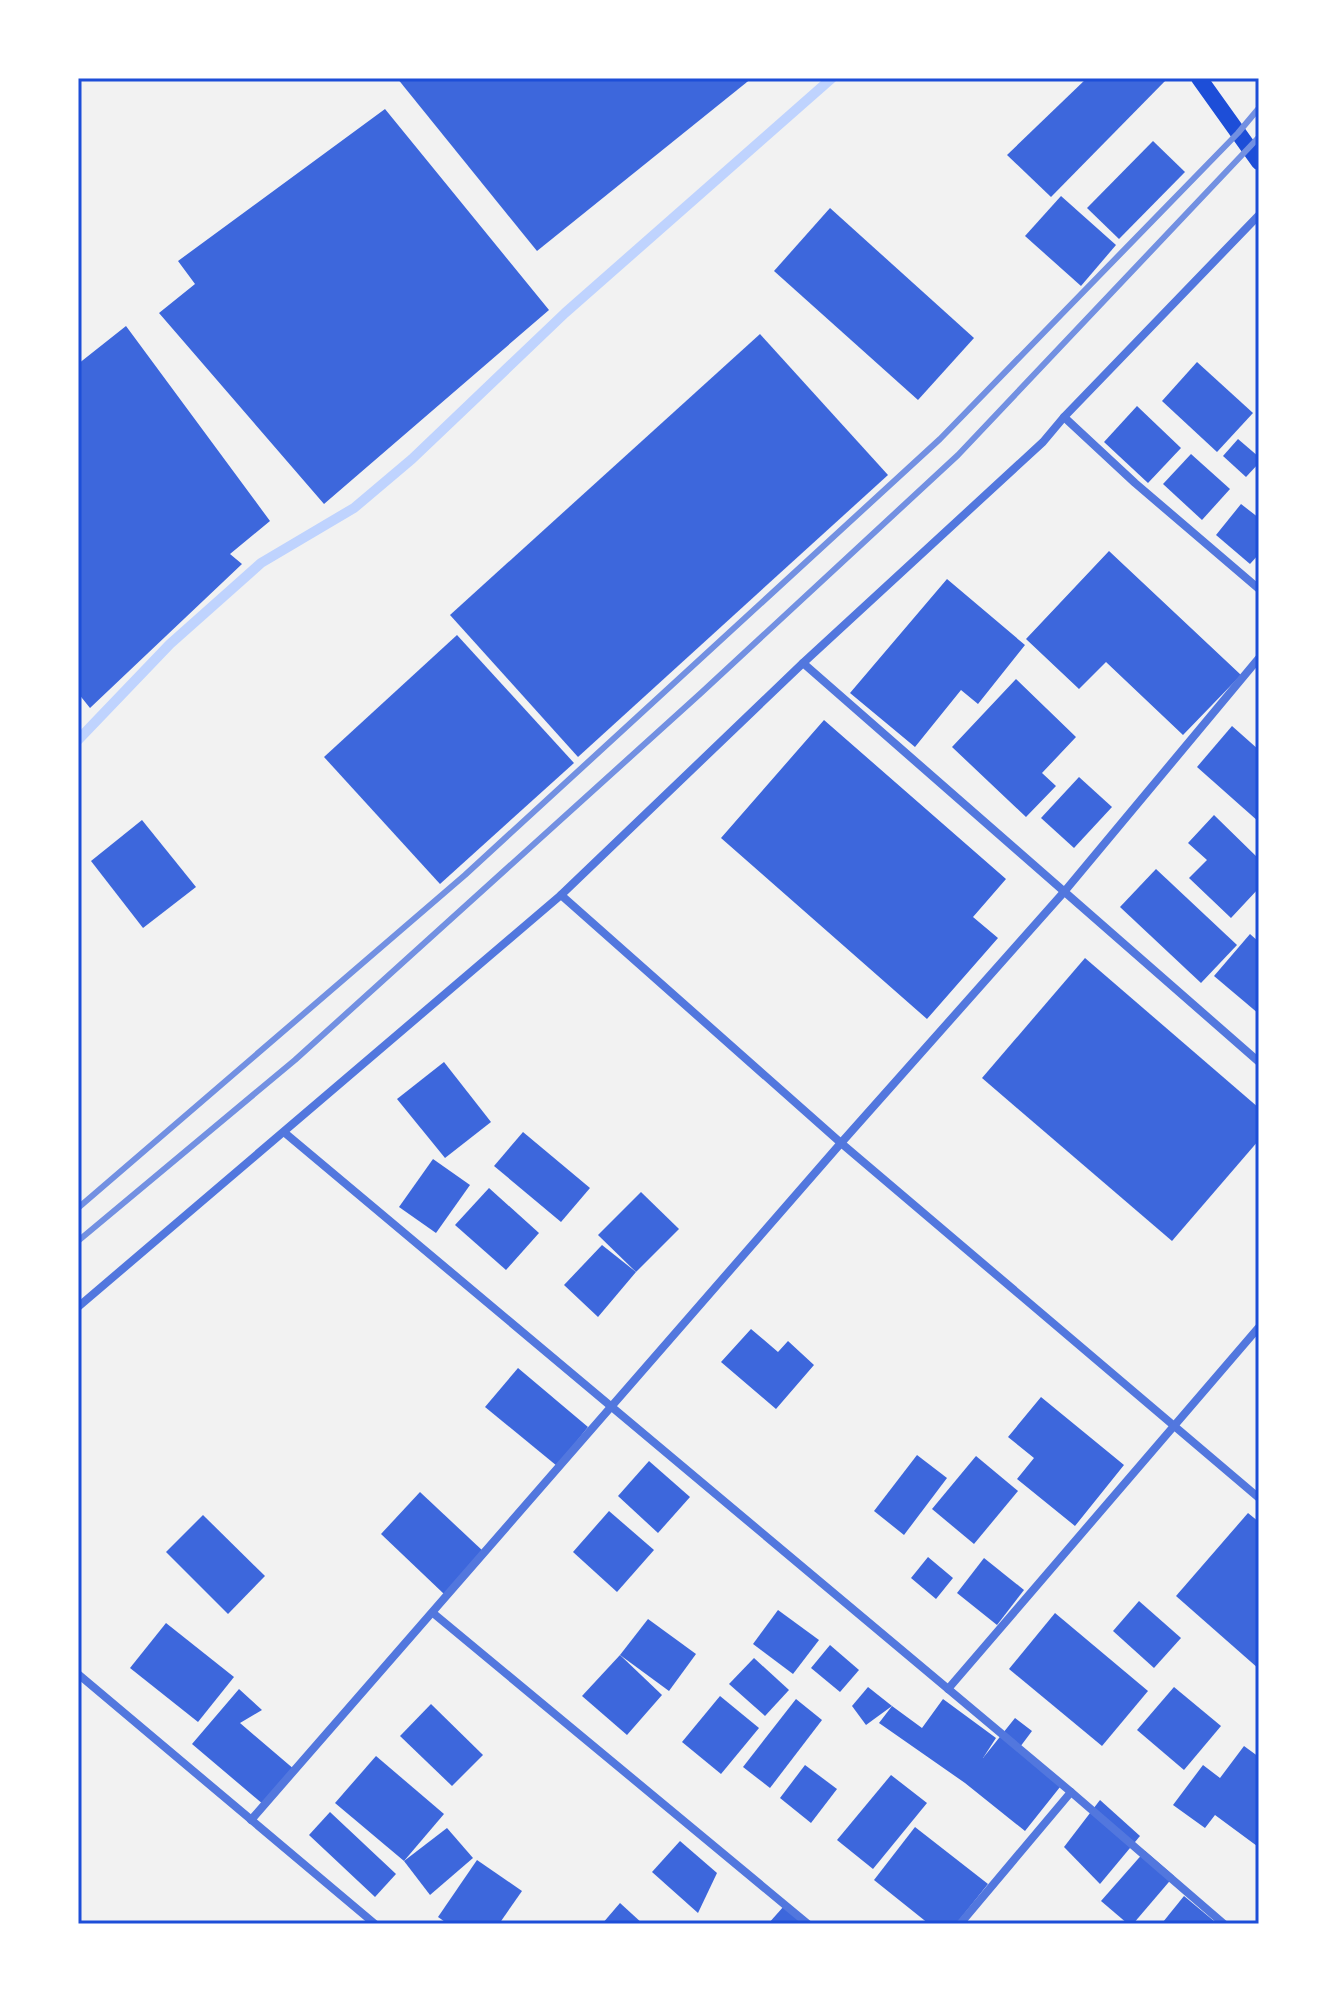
<svg xmlns="http://www.w3.org/2000/svg" width="1337" height="2002" font-family="'Alegreya Sans',sans-serif">
<style>
.lines{fill:none;stroke-linecap:round;stroke-linejoin:round}
.stream{stroke:#bfd3fe;stroke-width:10}
.building{fill:#3d67dc}
.minor{stroke:#5277de;stroke-width:8}
.secondary{stroke:#1d4ed8;stroke-width:16}
.rail{stroke:#7290e2;stroke-width:6}
.neatline{fill:none;stroke:#1d4ed8;stroke-width:3}
</style>
<rect width="100%" height="100%" fill="#f2f2f2"/>
<g class="lines">
<!-- stream -->
<polyline class="stream" points="78,740 170,644 261,563 354,508 412,459 565,313 832,78"/>
</g>
<!-- building -->
<g class="building">
<polygon points="397,78 752,78 537,251"/>
<polygon points="1087,78 1168,78 1051,197 1007,155"/>
<polygon points="385,109 549,310 324,504 159,313 195,284 178,261"/>
<polygon points="1153,141 1185,172 1119,239 1087,208"/>
<polygon points="1061,196 1116,245 1081,286 1025,236"/>
<polygon points="830,208 974,338 918,400 774,271"/>
<polygon points="126,326 270,521 230,554 242,564 90,708 78,693 78,364"/>
<polygon points="760,334 888,475 578,757 450,615"/>
<polygon points="1197,362 1253,413 1217,452 1162,401"/>
<polygon points="1137,406 1181,448 1148,483 1104,442"/>
<polygon points="1238,439 1259,457 1259,463 1246,477 1223,456"/>
<polygon points="1191,454 1230,489 1202,520 1163,484"/>
<polygon points="1241,504 1259,518 1259,554 1250,564 1216,535"/>
<polygon points="1109,551 1241,675 1183,735 1106,662 1079,689 1026,639"/>
<polygon points="947,579 1025,645 978,704 961,690 915,747 850,693"/>
<polygon points="457,635 574,763 440,884 324,757"/>
<polygon points="1016,679 1076,737 1042,773 1056,786 1026,817 952,747"/>
<polygon points="824,720 1006,879 973,917 998,938 927,1019 721,838"/>
<polygon points="1232,726 1259,750 1259,822 1197,767"/>
<polygon points="1079,777 1112,807 1074,848 1041,818"/>
<polygon points="1214,815 1259,859 1259,888 1231,918 1189,878 1207,860 1188,843"/>
<polygon points="142,820 196,887 143,928 91,861"/>
<polygon points="1156,869 1237,945 1201,983 1120,907"/>
<polygon points="1250,934 1259,942 1259,1014 1214,976"/>
<polygon points="1085,958 1259,1108 1259,1140 1172,1241 982,1078"/>
<polygon points="444,1062 491,1122 445,1158 397,1099"/>
<polygon points="523,1132 590,1188 561,1222 494,1166"/>
<polygon points="433,1159 470,1185 436,1233 399,1207"/>
<polygon points="489,1188 539,1233 506,1270 455,1225"/>
<polygon points="641,1192 679,1229 636,1272 598,1235"/>
<polygon points="602,1245 636,1272 598,1317 564,1285"/>
<polygon points="751,1329 778,1352 788,1341 814,1365 776,1409 721,1362"/>
<polygon points="518,1368 588,1427 557,1466 485,1407"/>
<polygon points="1041,1397 1124,1465 1075,1526 1017,1479 1034,1458 1008,1437"/>
<polygon points="917,1455 947,1478 904,1535 874,1511"/>
<polygon points="976,1456 1018,1491 974,1544 932,1509"/>
<polygon points="649,1461 690,1497 658,1533 618,1496"/>
<polygon points="420,1492 484,1552 444,1594 381,1534"/>
<polygon points="609,1511 654,1550 617,1592 573,1552"/>
<polygon points="1248,1513 1259,1522 1259,1669 1176,1596"/>
<polygon points="203,1515 265,1576 228,1614 166,1552"/>
<polygon points="928,1557 953,1578 936,1599 911,1578"/>
<polygon points="984,1558 1024,1590 997,1625 957,1593"/>
<polygon points="1139,1601 1181,1638 1154,1668 1113,1631"/>
<polygon points="778,1610 819,1640 793,1674 753,1644"/>
<polygon points="1055,1613 1148,1691 1102,1746 1009,1669"/>
<polygon points="648,1619 696,1654 669,1691 620,1655"/>
<polygon points="166,1623 234,1677 198,1722 130,1668"/>
<polygon points="830,1645 859,1670 840,1692 811,1668"/>
<polygon points="620,1655 662,1695 627,1735 582,1696"/>
<polygon points="754,1658 789,1690 765,1716 729,1684"/>
<polygon points="868,1687 892,1706 866,1725 852,1706"/>
<polygon points="1174,1687 1221,1726 1184,1770 1137,1730"/>
<polygon points="239,1689 262,1710 240,1723 295,1770 264,1805 192,1744"/>
<polygon points="720,1696 759,1728 721,1774 682,1742"/>
<polygon points="796,1699 822,1720 770,1788 743,1767"/>
<polygon points="943,1699 996,1738 983,1758 1015,1718 1032,1731 1020,1747 1064,1782 1025,1831 965,1783 879,1723 892,1706 922,1728"/>
<polygon points="431,1704 483,1755 452,1786 400,1736"/>
<polygon points="1244,1746 1259,1757 1259,1843 1257,1846 1215,1815 1205,1828 1173,1805 1203,1765 1220,1778"/>
<polygon points="376,1756 444,1814 404,1861 335,1803"/>
<polygon points="805,1765 837,1789 811,1823 780,1798"/>
<polygon points="891,1775 927,1803 873,1869 837,1840"/>
<polygon points="1100,1800 1140,1836 1100,1884 1064,1847"/>
<polygon points="330,1812 396,1874 375,1897 309,1835"/>
<polygon points="915,1827 988,1884 956,1924 929,1924 874,1880"/>
<polygon points="447,1828 473,1858 430,1895 404,1861"/>
<polygon points="680,1841 717,1873 698,1913 652,1872"/>
<polygon points="1145,1851 1174,1876 1133,1924 1128,1924 1101,1901"/>
<polygon points="477,1860 522,1891 499,1924 448,1924 438,1917"/>
<polygon points="1184,1896 1214,1921 1211,1924 1166,1924 1163,1922"/>
<polygon points="620,1903 643,1924 602,1924"/>
<polygon points="784,1906 806,1924 768,1924"/>
</g>
<g class="lines">
<!-- minor -->
<g class="minor">
<polyline points="1064,417 1135,483 1259,589"/>
<polyline points="803,663 1259,1062"/>
<polyline points="561,895 841,1143 1259,1498"/>
<polyline points="285,1133 1071,1792 1224,1924"/>
<polyline points="78,1307 561,895 803,663 1043,442 1064,417 1259,215"/>
<polyline points="433,1613 808,1924"/>
<polyline points="78,1674 375,1924"/>
<polyline points="948,1689 1259,1327"/>
<polyline points="251,1820 841,1143 1064,892 1259,658"/>
<polyline points="960,1924 1071,1792"/>
</g>
<!-- secondary -->
<polyline class="secondary" points="1199,78 1259,162"/>
<!-- rail -->
<g class="rail">
<polyline points="78,1208 465,875 940,439 1238,133 1259,108"/>
<polyline points="78,1241 295,1060 701,693 958,455 1259,137"/>
</g>
</g>
<!-- border -->
<rect width="1337" height="2002" fill="none" stroke="#ffffff" stroke-width="160"/>
<rect x="80" y="80" width="1177" height="1842" class="neatline"/>
</svg>
